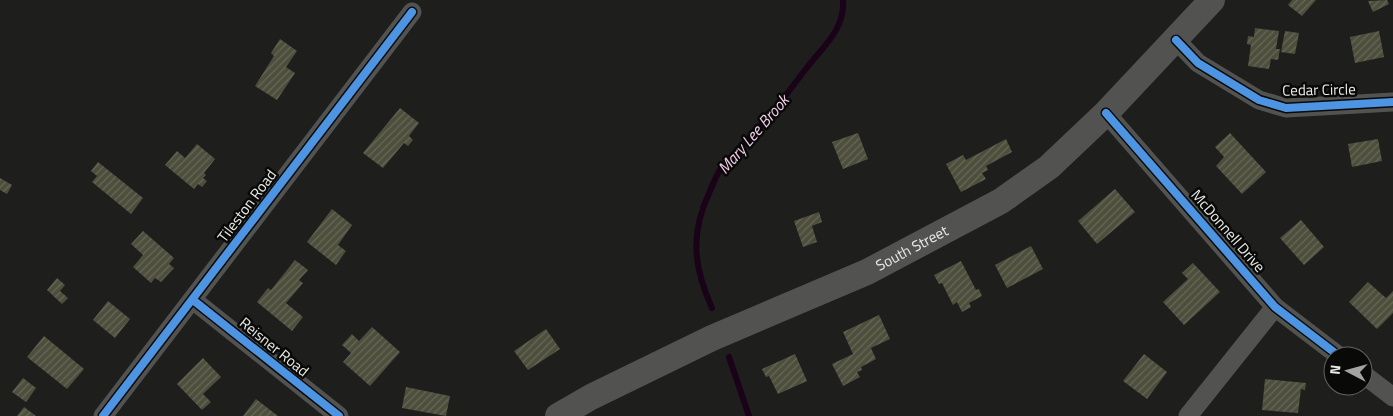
<svg xmlns="http://www.w3.org/2000/svg" width="1393" height="416" font-family="'Titillium Web',sans-serif">
<style>
.lines{fill:none;stroke-linecap:round;stroke-linejoin:round}
.stream{stroke:#1a0318;stroke-width:6}
.building{fill:url(#building-hatch)}
.street{stroke:#525351;stroke-width:19}
.secondary{stroke:#525351;stroke-width:26}
.cycleway-casing{stroke:#090908;stroke-width:11}
.cycleway{stroke:#4d94e3;stroke-width:8}
.labels{text-anchor:middle;stroke-width:5;stroke-linejoin:round;paint-order:stroke}
.street-label{font-size:15px;fill:#ebebe9;stroke:#090908}
.water-label{font-size:16px;font-style:italic;fill:#f8d1ef;stroke:#090908}
</style>
<defs>
<pattern id="building-hatch" width="6" height="6" patternUnits="userSpaceOnUse" patternTransform="scale(1.25)"><rect width="6" height="6" fill="#4d4e3c"/><path d="M-1 1l2-2M0 6l6-6M5 7l2-2" fill="none" stroke="#676858"/></pattern>
</defs>
<rect width="100%" height="100%" fill="#1e1e1d"/>
<g class="lines">
<!-- stream -->
<g class="stream">
<path d="M712,308C693,266 690,233 710,191C713,184 716,176 720,170C732,154 748,140 761,125C779,106 793,85 809,65C825,45 845,28 843,0"/>
<polyline points="729,357 749,416"/>
</g>
</g>
<!-- building -->
<g class="building">
<polygon points="1292,0 1316,0 1302,16 1288,5"/>
<polygon points="1387,0 1389,4 1373,12 1368,1"/>
<polygon points="1255,28 1279,31 1276,49 1280,49 1278,60 1271,59 1269,69 1248,66 1251,45 1247,44 1248,36 1254,37"/>
<polygon points="1285,31 1299,33 1295,54 1281,52"/>
<polygon points="1379,31 1384,57 1355,63 1350,37"/>
<polygon points="280,39 297,51 286,67 295,73 277,100 255,86 274,56 271,53"/>
<polygon points="400,108 419,123 409,136 413,140 408,146 404,143 383,168 363,153"/>
<polygon points="858,133 868,159 843,169 832,142"/>
<polygon points="1230,133 1266,172 1242,194 1216,166 1224,157 1215,147"/>
<polygon points="1006,139 1012,152 986,166 988,170 982,173 986,179 961,192 946,164 963,155 966,160"/>
<polygon points="1378,139 1382,161 1352,167 1348,144"/>
<polygon points="197,144 215,159 204,173 206,175 203,178 207,181 202,187 198,184 194,189 165,165 177,151 185,158"/>
<polygon points="98,162 143,198 131,214 92,182 97,176 91,171"/>
<polygon points="0,178 12,185 7,194 0,190"/>
<polygon points="1115,189 1135,212 1097,244 1078,221"/>
<polygon points="332,209 352,225 338,245 346,251 336,265 307,242"/>
<polygon points="819,212 822,222 812,226 817,242 803,247 794,221"/>
<polygon points="1301,220 1324,247 1304,265 1280,238"/>
<polygon points="143,231 174,258 169,264 174,268 161,282 155,278 151,283 133,267 143,255 131,244"/>
<polygon points="1031,246 1043,269 1007,288 995,265"/>
<polygon points="295,260 308,270 299,280 303,283 286,303 303,317 292,331 257,302 268,288 271,290"/>
<polygon points="961,261 976,290 979,289 982,296 969,303 971,307 962,312 957,302 953,305 942,283 939,284 934,275"/>
<polygon points="1193,263 1220,292 1184,325 1163,302 1188,279 1182,273"/>
<polygon points="57,278 65,285 60,291 68,298 62,304 47,290"/>
<polygon points="1368,282 1386,298 1393,291 1393,313 1377,329 1349,302"/>
<polygon points="108,301 130,319 115,338 93,320"/>
<polygon points="879,315 890,339 871,348 876,359 861,367 862,370 857,372 860,377 843,386 832,364 853,354 843,332"/>
<polygon points="372,327 400,352 370,386 343,362 351,353 342,345 352,334 359,341"/>
<polygon points="546,329 560,349 528,370 514,351"/>
<polygon points="44,336 84,369 67,389 27,357"/>
<polygon points="795,354 807,381 778,394 769,376 766,377 762,369"/>
<polygon points="1144,354 1167,372 1147,399 1123,381"/>
<polygon points="203,358 221,377 203,394 211,402 202,410 177,384"/>
<polygon points="23,378 36,388 26,402 12,392"/>
<polygon points="1265,379 1306,383 1305,390 1301,389 1298,413 1262,410"/>
<polygon points="406,387 450,396 446,416 402,408"/>
<polygon points="256,399 278,416 243,416"/>
<polygon points="24,407 36,416 17,416"/>
</g>
<g class="lines">
<!-- street -->
<g class="street">
<polyline points="1176,40 1198,63 1259,100 1286,108 1393,102"/>
<polyline points="1106,113 1275,307 1339,356"/>
<polyline points="193,300 339,416"/>
<polyline points="1363,374 1393,397"/>
<polyline points="103,416 412,12"/>
<polyline points="1188,416 1275,307"/>
</g>
<!-- secondary -->
<path class="secondary" id="s1" d="M558,416L591,397L712,338L867,272L1001,201L1049,167L1106,113L1212,0"/>
<defs>
<g id="cycleway">
<polyline points="1176,40 1198,63 1259,100 1286,108 1393,102"/>
<polyline points="1106,113 1275,307 1339,356"/>
<polyline points="193,300 339,416"/>
<polyline points="103,416 412,12"/>
</g>
</defs>
<!-- cycleway casing -->
<use href="#cycleway" class="cycleway-casing"/>
<!-- cycleway -->
<use href="#cycleway" class="cycleway"/>
</g>
<g class="labels">
<!-- street labels -->
<g class="street-label">
<text transform="translate(1319 90) rotate(-1)" y="5">Cedar Circle</text>
<text transform="translate(247 206) rotate(-53)" y="5">Tileston Road</text>
<text transform="translate(1228 231) rotate(49)" y="5">McDonnell Drive</text>
<text dy="5" stroke="none"><textPath href="#s1" startOffset="392">South Street</textPath></text>
<text transform="translate(274 347) rotate(39)" y="5">Reisner Road</text>
</g>
<!-- water labels -->
<g class="water-label">
<text transform="translate(753 134) rotate(-49)" y="6">Mary Lee Brook</text>
</g>
</g>
<!-- north arrow -->
<g transform="translate(1348 371) rotate(276)"><circle r="24" fill="#090908" stroke="#636362"/>
<path d="M0-4L9 19L0 12L-9 19Z" fill="#a3a3a2"/>
<text y="-8" font-size="14" font-weight="bold" text-anchor="middle" fill="#ebebe9">N</text>
</g>
</svg>
